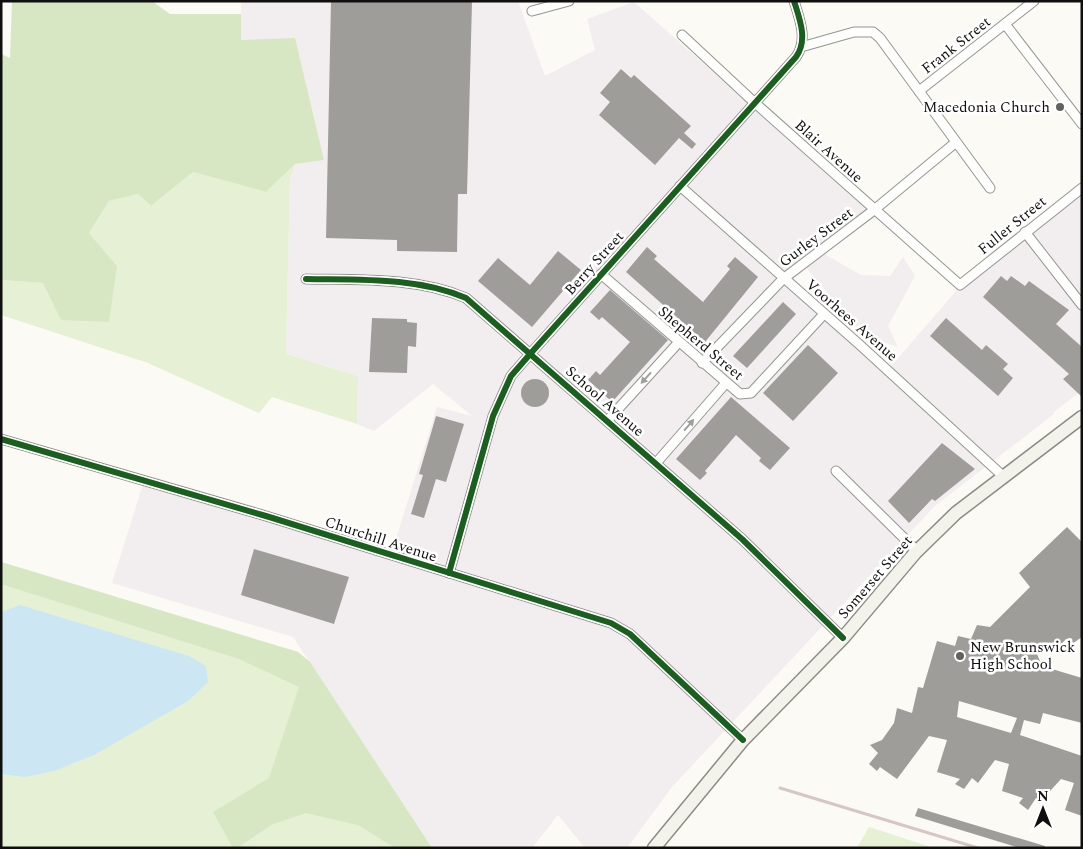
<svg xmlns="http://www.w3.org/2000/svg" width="1083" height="849" font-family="Spectral,serif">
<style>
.industrial{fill:#f2eef0}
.green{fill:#e6f0d5}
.forest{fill:#d7e7c4}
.water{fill:#cce7f3}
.building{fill:#9f9d9a;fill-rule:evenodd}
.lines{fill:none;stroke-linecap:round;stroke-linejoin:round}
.street-casing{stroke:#959592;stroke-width:11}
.secondary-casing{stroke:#8c8b89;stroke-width:15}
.street{stroke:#fefefd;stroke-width:9}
.secondary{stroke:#f4f3eb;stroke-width:12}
.rail{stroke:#d7c6c7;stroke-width:3}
.cycleway-casing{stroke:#fff;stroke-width:9}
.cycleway{stroke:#1b5e20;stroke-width:6}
.oneway{fill:#9e9e9e}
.poi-dot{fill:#62615f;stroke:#fff;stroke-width:2}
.labels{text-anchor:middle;stroke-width:5;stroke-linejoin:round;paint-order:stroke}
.street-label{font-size:15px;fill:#0f0f0f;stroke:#fff}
.poi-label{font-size:15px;fill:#0f0f0f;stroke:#fff;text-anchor:end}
</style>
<rect width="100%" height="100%" fill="#fbfaf4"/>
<!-- industrial -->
<polygon class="industrial" points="241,1 518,1 545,76 595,50 587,19 634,2 871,211 821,252 861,275 890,276 903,257 915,276 888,326 898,347 864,336 804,265 786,280 887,371 963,283 1082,187 1082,390 1054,412 1054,414 935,506 672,787 627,848 585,848 558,815 532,848 432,848 293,637 112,583 143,484 390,558 437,407 472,416 433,384 374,431 357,424 358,376 286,354 290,179 295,164 324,160 241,40"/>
<!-- green -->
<g class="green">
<polygon points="295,164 290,179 286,354 358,376 357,424 272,397 259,413 148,363 1,315 1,280 43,283 117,266 89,233 109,201 138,194 151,206 193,172 266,192"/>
<polygon points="1,562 298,652 310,662 432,848 1,848"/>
<polygon points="869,827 934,848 857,848"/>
</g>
<!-- forest -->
<g class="forest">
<polygon points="12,1 152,1 170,14 241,14 241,40 295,38 324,160 295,164 266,192 193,172 151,206 138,194 109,201 89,233 117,266 109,322 61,320 43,283 1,280 1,54 10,58"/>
<polygon points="1,562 298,652 310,662 432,848 395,848 358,825 306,813 271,825 237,848 233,848 213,812 269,778 299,687 239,659 1,584"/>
</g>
<!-- water -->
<polygon class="water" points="20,605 189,656 206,666 208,682 188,701 94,755 54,771 25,777 1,774 1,612"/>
<!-- building -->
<g class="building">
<polygon points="331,1 472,2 467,194 458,194 457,252 397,251 397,240 326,238"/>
<polygon points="621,69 631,78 634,75 691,126 684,133 696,144 692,149 679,138 655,165 599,115 610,102 600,93"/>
<polygon points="647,247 657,256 654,259 703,302 730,269 727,266 735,257 758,277 705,342 626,272"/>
<polygon points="558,251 581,270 532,327 478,281 498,258 530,285"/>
<polygon points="1001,276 1007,281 1011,276 1025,286 1029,281 1069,310 1056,324 1082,347 1082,397 1063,379 1069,374 983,297"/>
<polygon points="610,290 668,340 612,402 588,380 596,371 600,375 630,342 602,317 599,320 590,312"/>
<polygon points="783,302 796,314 747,368 733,356"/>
<polygon points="372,318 407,319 407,322 417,323 416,347 408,346 407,373 369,372"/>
<polygon points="946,318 982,350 986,345 1008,364 1003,369 1013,378 998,396 930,336"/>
<polygon points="808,345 838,373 793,421 763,393"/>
<circle cx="535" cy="393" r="14"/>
<polygon points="731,397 790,448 770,470 759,461 761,458 736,435 705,471 707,473 700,480 676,459"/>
<polygon points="436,416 464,424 446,482 436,479 424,518 411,514 423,475 419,474"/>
<polygon points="942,443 975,469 935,501 932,499 909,523 888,501"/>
<path d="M1067,527L1082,542V637L1072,644L1066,639L1055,651L1049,644L1037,654L1042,666L1082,678V723L1043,713L1040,724L1024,720L1020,735L1082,756V816L1065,810L1074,783L1061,779L1042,800L1036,798L1028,810L1019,803L1023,798L1002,791L1009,764L995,760L978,783L972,778L964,789L955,784L960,779L937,772L947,740L929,736L897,779L880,767L877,771L869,764L878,753L870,745L882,740L894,723L897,708L912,713L918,687L923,688L937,641L955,646L958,636L971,639L977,625L990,627L1030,587L1019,573ZM959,701L1017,718L1011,733L957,717Z"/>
<polygon points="254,549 349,577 334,624 241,595"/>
<polygon points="918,808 1045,846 1045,848 1020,848 915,816"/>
</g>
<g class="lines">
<defs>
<g id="street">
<polyline points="532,11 569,1"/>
<polyline points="1005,24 1082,124"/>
<polyline points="682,35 755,103 960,285 1082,188"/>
<polyline points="801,47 854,32 873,32 880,38 990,188"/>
<polyline points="919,91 1034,1"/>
<polyline points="680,186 860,345 1004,477"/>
<polyline points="1025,232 1082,305"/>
<polyline points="601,274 740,394 751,393 824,314"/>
<path d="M306,279C359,280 417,277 466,298L742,539L843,638"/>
<polyline points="702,363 783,279 874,210 955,143"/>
<polyline points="608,420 679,342"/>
<polyline points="1,439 266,516 611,623 630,634 743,740"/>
<polyline points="657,462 726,383"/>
<polyline points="836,471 914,548 915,553"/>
<path d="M449,573L493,416L511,376L531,353L796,57C808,40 800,20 794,1"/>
</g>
<polyline id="secondary" points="654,848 743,740 843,638 915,553 956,513 1082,417"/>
</defs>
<!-- street casing -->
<use href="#street" class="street-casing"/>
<!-- secondary casing -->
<use href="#secondary" class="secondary-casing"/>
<!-- street -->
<use href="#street" class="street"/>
<!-- secondary -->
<use href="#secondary" class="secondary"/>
<!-- rail -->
<polyline class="rail" points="780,788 978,848"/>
<defs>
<g id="cycleway">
<path d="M306,279C359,280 417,277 466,298L742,539L843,638"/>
<polyline points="1,439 266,516 611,623 630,634 743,740"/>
<path d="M449,573L493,416L511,376L531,353L796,57C808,40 800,20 794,1"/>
</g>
</defs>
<!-- cycleway casing -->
<use href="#cycleway" class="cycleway-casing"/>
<!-- cycleway -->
<use href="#cycleway" class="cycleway"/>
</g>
<!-- one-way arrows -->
<defs><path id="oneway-solid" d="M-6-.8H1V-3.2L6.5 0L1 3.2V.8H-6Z" transform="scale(1.25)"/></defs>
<g class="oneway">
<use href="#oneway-solid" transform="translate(646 378) rotate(132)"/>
<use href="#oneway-solid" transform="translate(689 425) rotate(-49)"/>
</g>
<!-- markers -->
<g class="poi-dot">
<circle cx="1060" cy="107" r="5"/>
<circle cx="960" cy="656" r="5"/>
</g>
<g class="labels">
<!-- street labels -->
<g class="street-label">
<text transform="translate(956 45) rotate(-38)" y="5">Frank Street</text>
<text transform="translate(829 151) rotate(42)" y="5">Blair Avenue</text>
<text transform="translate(1012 225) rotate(-39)" y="5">Fuller Street</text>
<text transform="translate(816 237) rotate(-37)" y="5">Gurley Street</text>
<text transform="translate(594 263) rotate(-48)" y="5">Berry Street</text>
<text transform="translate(852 320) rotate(41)" y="5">Voorhees Avenue</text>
<text transform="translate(701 343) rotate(40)" y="5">Shepherd Street</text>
<text transform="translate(605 401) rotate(41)" y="5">School Avenue</text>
<text transform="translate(381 539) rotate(18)" y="5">Churchill Avenue</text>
<text transform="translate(875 577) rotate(-49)" y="5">Somerset Street</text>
</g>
<!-- poi labels -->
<g class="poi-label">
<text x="1050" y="112">Macedonia Church</text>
<text x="970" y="652" text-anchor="start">New Brunswick<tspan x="970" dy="17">High School</tspan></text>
</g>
</g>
<!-- border -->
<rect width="1083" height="849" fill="none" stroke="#0f0f0f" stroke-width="5"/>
<!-- north arrow -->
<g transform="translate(1043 809)" stroke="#ffffff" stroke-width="4" paint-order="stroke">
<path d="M0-4L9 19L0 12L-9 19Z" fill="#0f0f0f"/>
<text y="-8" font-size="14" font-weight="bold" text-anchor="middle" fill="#0f0f0f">N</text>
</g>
</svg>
